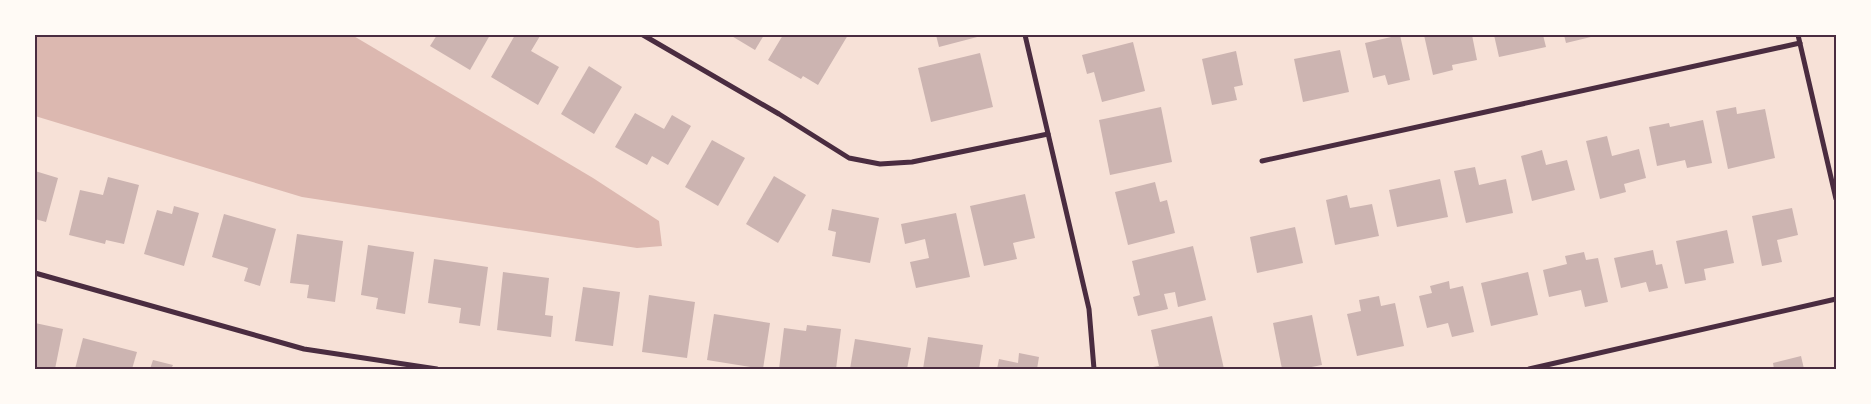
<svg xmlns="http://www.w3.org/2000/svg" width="1871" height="404" font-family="'Open Sans',sans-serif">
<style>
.water{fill:#dcb8b0}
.building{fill:#ccb4b1}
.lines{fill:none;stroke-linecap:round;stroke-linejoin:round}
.minor{stroke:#4a2c40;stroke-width:5}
.neatline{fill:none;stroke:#4a2c40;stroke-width:2}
</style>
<rect width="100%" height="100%" fill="#f7e1d7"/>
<!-- water -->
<polygon class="water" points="35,35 352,35 593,178 659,221 662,246 637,248 302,197 35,116"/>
<!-- building -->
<g class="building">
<polygon points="437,35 490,35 470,70 430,46"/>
<polygon points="515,35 540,36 531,51 559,67 538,105 491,77"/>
<polygon points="730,35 764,35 755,50"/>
<polygon points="783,35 848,35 818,85 803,76 801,79 768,60"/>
<polygon points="936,35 981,35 981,36 939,47"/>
<polygon points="1400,35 1410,80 1388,85 1385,75 1373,78 1365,43"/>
<polygon points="1424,35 1472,35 1477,60 1452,65 1453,70 1433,75"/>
<polygon points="1494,35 1543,35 1546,47 1499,57"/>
<polygon points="1564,35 1595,35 1595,36 1566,43"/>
<polygon points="1133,42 1145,91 1102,102 1094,72 1087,74 1082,55"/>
<polygon points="1340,50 1349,92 1303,102 1294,59"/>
<polygon points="1236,51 1243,85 1234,87 1237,100 1212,105 1202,59"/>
<polygon points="980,53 993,107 931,122 918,68"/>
<polygon points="589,66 622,87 594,134 561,114"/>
<polygon points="1161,107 1172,162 1110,175 1099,120"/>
<polygon points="1736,107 1737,114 1765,109 1775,158 1728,169 1716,111"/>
<polygon points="635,113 664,129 672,115 691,126 668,165 652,156 647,165 615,147"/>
<polygon points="1703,120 1712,163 1687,168 1685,160 1657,166 1649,127 1669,123 1670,127"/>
<polygon points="1607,136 1612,156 1639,149 1646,178 1624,184 1626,192 1600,199 1586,141"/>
<polygon points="712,140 745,158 718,206 685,187"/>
<polygon points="1542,150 1546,165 1567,160 1575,190 1532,201 1521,156"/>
<polygon points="1475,167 1479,185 1506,179 1513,213 1466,223 1454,171"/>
<polygon points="35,171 58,178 46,222 35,219"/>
<polygon points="774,176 806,195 778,243 746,224"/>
<polygon points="108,177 139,185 124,244 106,240 105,244 69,235 80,190 103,195"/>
<polygon points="1440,179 1448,217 1397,227 1389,190"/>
<polygon points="1155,182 1160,202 1167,200 1175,233 1128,245 1115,192"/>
<polygon points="1025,194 1035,238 1013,243 1017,259 984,266 970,206"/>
<polygon points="1347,195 1350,208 1372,204 1379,236 1335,245 1326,200"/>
<polygon points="174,206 199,213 184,266 144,254 157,210 172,214"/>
<polygon points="1792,208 1798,235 1777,240 1782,262 1762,266 1752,216"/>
<polygon points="832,209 879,218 870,263 832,256 836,232 828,230"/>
<polygon points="956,213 970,277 916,288 910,262 929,258 925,239 905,244 901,224"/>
<polygon points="224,214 276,229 260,286 244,281 248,268 212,257"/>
<polygon points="1295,227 1303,263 1257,273 1250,237"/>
<polygon points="1727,230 1734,263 1704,269 1706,280 1685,284 1676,241"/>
<polygon points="297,234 343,241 335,302 307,298 309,285 290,283"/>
<polygon points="368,245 414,252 405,314 376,309 378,298 361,295"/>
<polygon points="1193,246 1206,300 1178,307 1175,292 1164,294 1168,309 1138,316 1133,297 1140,295 1132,261"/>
<polygon points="1653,250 1656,265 1662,264 1668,288 1649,292 1646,282 1621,288 1614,258"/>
<polygon points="1584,252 1586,260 1598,258 1608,302 1585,307 1581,290 1549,297 1543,270 1567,264 1565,256"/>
<polygon points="434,259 488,267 480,326 459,323 461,308 428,303"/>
<polygon points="503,272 549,278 545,315 553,316 551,337 497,330"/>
<polygon points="1528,272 1538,315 1491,326 1481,283"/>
<polygon points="1449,281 1450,289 1463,286 1474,332 1452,337 1448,323 1427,328 1419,296 1432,293 1430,286"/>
<polygon points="583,287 620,292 613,346 575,341"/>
<polygon points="649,295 695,302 687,358 642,352"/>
<polygon points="1379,296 1381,306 1395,303 1404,346 1357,356 1347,314 1361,311 1359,300"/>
<polygon points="714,314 770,323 763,369 707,360"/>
<polygon points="1312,315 1322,365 1301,369 1282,369 1273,323"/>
<polygon points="1212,316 1224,369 1153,369 1153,367 1159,366 1151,330"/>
<polygon points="35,323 63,329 55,369 35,369"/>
<polygon points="807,325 841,329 836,369 779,369 784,328 806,331"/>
<polygon points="928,337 983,345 979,369 923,369"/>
<polygon points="83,338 137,352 132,369 75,369"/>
<polygon points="855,339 911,348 907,369 850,369"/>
<polygon points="1019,353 1039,357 1037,369 997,369 999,359 1018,363"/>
<polygon points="1801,356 1804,369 1774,369 1773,363"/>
<polygon points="153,360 173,365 171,369 150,369"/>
</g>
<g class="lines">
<!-- minor -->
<g class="minor">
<polyline points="643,35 779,114 849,158 880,164 912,162 1048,134"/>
<polyline points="1025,35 1089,309 1094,369"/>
<polyline points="1798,35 1836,199"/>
<polyline points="1262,161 1800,43"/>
<polyline points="35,273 304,349 437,369"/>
<polyline points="1529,369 1836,299"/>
</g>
</g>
<!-- border -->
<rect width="1871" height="404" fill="none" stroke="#fffaf5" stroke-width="72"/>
<rect x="36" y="36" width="1799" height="332" class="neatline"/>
</svg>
